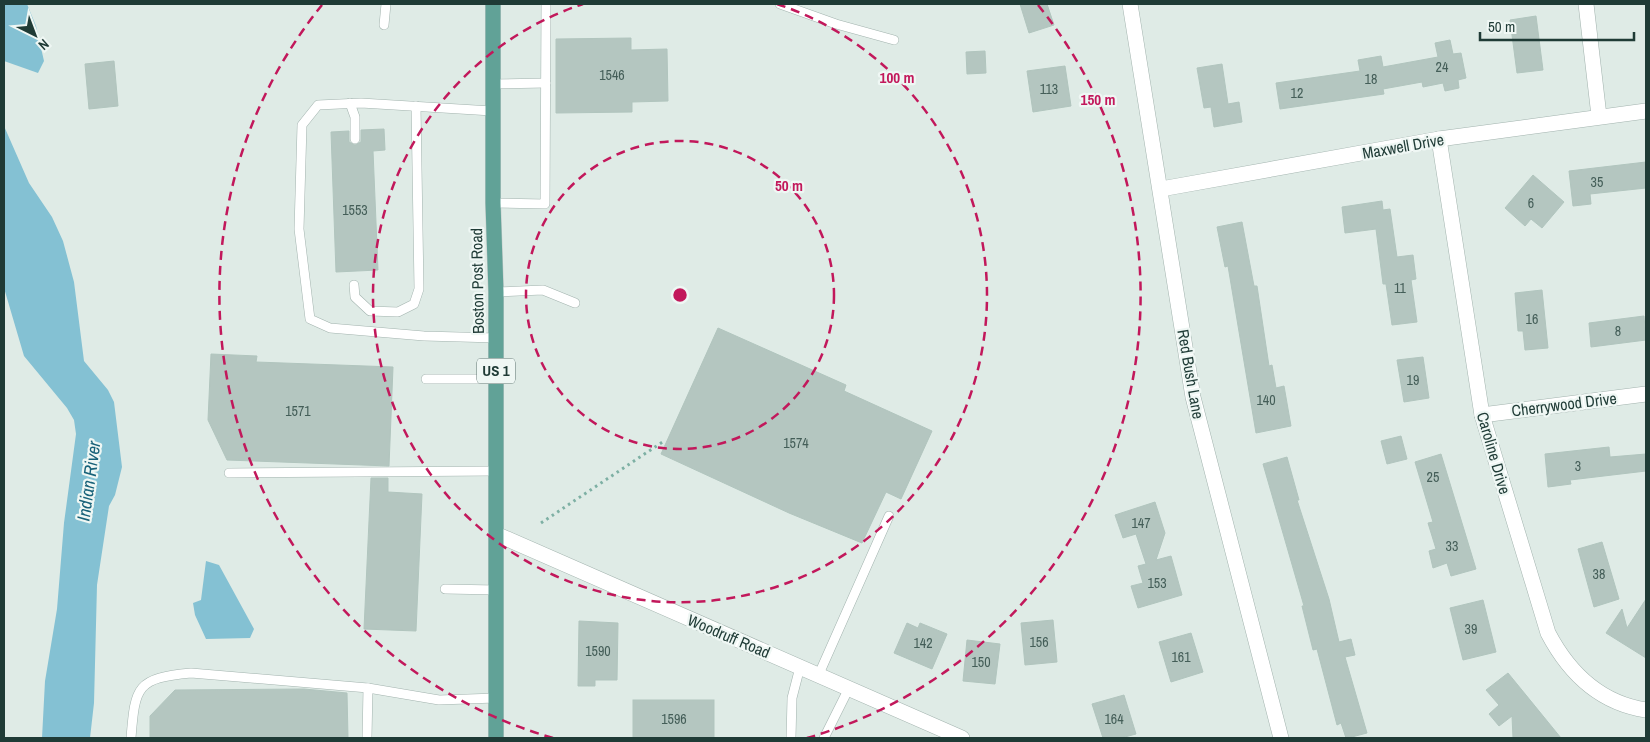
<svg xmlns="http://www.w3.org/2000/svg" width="1650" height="742" font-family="'Archivo Narrow',sans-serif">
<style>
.water{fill:#84c1d3}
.building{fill:#b4c6c0;stroke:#b1c5be}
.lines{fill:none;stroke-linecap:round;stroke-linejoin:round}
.service-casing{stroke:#a2b3ae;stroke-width:10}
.minor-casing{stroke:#a2b3ae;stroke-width:16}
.tertiary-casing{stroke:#a2b3ae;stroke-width:16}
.primary-casing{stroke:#c0c8c7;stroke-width:16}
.path{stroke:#7eb0a4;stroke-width:3;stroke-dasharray:2.5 4;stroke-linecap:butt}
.service{stroke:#fff;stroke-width:9}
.minor{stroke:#fff;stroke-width:15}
.tertiary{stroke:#fff;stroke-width:15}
.primary{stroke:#61a297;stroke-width:15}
.ring{fill:none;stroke:#c2185b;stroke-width:2.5;stroke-dasharray:9 6}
.labels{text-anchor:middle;stroke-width:4.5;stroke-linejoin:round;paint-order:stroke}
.number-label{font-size:14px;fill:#445e58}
.shield{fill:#eff7f4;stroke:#5d736f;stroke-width:1}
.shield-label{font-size:15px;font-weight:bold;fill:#1f3b36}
.street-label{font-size:16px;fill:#1f3b36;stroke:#eff7f4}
.water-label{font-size:18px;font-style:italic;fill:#186279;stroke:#eff7f4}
.centre{fill:#c2185b;stroke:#eff7f4;stroke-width:2.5}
.ring-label{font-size:15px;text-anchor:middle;font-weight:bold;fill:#c2185b;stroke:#eff7f4;stroke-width:4.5;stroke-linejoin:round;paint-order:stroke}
</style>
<rect width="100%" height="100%" fill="#dfebe6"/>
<!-- water -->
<g class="water">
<polygon points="4,4 27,4 36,26 44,61 38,73 4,61"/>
<polygon points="4,126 29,183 52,217 63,241 74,282 84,361 108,390 114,402 122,467 115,495 109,506 97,585 94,703 90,738 42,738 45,681 57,609 64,523 76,434 74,420 67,408 24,356 4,288"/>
<polygon points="206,561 219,565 254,629 250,638 206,639 195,615 193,603 201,600"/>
</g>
<!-- building -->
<g class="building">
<polygon points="1020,4 1047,4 1054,25 1029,33"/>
<polygon points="1536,16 1543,70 1517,73 1510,20"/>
<polygon points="631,38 631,50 667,49 668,101 632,102 632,112 556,113 556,39"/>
<polygon points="1450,40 1453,54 1461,53 1466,78 1458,80 1459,88 1445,91 1443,83 1423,87 1422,82 1383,89 1384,94 1280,109 1276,83 1360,71 1358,60 1381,56 1383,67 1438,57 1435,43"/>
<polygon points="985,51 986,73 967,74 966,52"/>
<polygon points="114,61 118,106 89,109 85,64"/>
<polygon points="1222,64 1228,104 1239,102 1242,122 1214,127 1211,107 1204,108 1197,68"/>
<polygon points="1065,66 1071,106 1033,112 1027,71"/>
<polygon points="384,129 385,150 373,151 378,270 336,272 331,132 349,131 349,142 355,145 361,142 361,130"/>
<polygon points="1646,162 1646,188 1590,194 1591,204 1573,206 1569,171"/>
<polygon points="1533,175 1564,202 1542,228 1531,219 1525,226 1505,208"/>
<polygon points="1382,201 1383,210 1390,209 1397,257 1413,255 1416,279 1411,280 1417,322 1392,325 1386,284 1383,284 1376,229 1345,233 1342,207"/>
<polygon points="1242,222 1254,286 1257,286 1269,366 1272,365 1276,388 1284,386 1291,426 1256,433 1228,266 1225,267 1217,227"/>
<polygon points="1542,290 1548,348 1525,350 1523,331 1518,331 1515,293"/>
<polygon points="1644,316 1646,340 1591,347 1589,323"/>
<polygon points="718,328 846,385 844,391 932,431 901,499 886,492 862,543 789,513 661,454"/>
<polygon points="211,354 257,356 256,362 393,367 389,466 227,460 208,420"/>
<polygon points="1423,357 1429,398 1404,402 1397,360"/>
<polygon points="1401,436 1407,459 1387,464 1381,441"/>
<polygon points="1609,447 1610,457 1646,454 1646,471 1570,480 1571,484 1548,487 1545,454"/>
<polygon points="1441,454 1476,569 1451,576 1447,563 1433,568 1429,551 1436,549 1428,523 1433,522 1415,462"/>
<polygon points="1287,457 1299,500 1297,500 1329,599 1339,642 1351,639 1355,655 1345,657 1367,733 1348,738 1346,738 1341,723 1337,725 1317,649 1313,650 1302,606 1304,606 1263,464"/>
<polygon points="371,478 388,478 388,492 422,494 416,631 364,629"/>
<polygon points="1155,502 1165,533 1156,560 1171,556 1182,595 1138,608 1131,586 1143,583 1138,566 1146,564 1136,534 1123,538 1115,515"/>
<polygon points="1602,542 1619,599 1594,607 1578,549"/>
<polygon points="1646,599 1646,658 1606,633 1622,609 1627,628"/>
<polygon points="1483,600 1496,652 1463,660 1450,608"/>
<polygon points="1053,620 1057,662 1025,665 1021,623"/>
<polygon points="579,621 618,623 617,680 595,680 595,686 578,686"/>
<polygon points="907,623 918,628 920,623 947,634 932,669 894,653"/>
<polygon points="1191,633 1203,672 1171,682 1159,642"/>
<polygon points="967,640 1000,644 995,684 963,681"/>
<polygon points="1508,673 1561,738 1513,738 1512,716 1499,726 1489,714 1499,705 1486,690"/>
<polygon points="304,689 347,693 348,738 150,738 150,716 175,690"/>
<polygon points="1124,695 1136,734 1121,738 1103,738 1092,704"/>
<rect x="633" y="700" width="81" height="38"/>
</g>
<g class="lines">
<defs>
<g id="service">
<polyline points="780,4 836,24 894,40"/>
<polyline points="384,25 386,4"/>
<polyline points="492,84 546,83"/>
<polyline points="350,103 355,117 355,139"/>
<polyline points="492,111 361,103 318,105 302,125 299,229 310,319 330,328 424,336 496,338"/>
<polyline points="493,203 545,204 546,4"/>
<polyline points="354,285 355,297 370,311 398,312 414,304 419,289 416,106"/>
<polyline points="496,292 543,290 575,303"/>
<polyline points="426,379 496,379"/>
<polyline points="229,473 496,471"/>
<polyline points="445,589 496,590"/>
<polyline points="819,674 889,516"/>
<path d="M131,738C135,686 137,678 191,673L368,688L439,700L496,698"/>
<polyline points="367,738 368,688"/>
<polyline points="791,738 792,698 800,667"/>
<polyline points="824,738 849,688"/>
</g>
<g id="minor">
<polyline points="1586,4 1599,116"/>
<path d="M1439,139L1482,415L1548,633C1569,673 1600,703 1646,710"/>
<polyline points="1161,189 1439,139 1646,111"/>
<polyline points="1482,415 1646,394"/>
<polyline points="496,534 962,738"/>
</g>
<polyline id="tertiary" points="1130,4 1193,397 1281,738"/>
<polyline id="primary" points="493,4 493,203 496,292 496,738"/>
</defs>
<!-- service casing -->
<use href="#service" class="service-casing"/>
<!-- minor casing -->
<use href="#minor" class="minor-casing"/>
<!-- tertiary casing -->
<use href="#tertiary" class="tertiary-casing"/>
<!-- primary casing -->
<use href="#primary" class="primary-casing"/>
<!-- path -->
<polyline class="path" points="541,523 664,441"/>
<!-- service -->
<use href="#service" class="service"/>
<!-- minor -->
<use href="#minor" class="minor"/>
<!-- tertiary -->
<use href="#tertiary" class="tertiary"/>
<!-- primary -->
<use href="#primary" class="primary"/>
</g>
<!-- distance rings -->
<g class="ring">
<circle cx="680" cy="295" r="154"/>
<path d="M777 4A307 307 0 1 1 583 4"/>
<path d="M553 738A461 461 0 0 1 322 5M1038 5A461 461 0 0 1 807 738"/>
</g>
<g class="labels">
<!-- number labels -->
<g class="number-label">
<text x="1442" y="72">24</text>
<text x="612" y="80">1546</text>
<text x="1371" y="84">18</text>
<text x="1049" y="94">113</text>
<text x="1297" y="98">12</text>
<text x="1597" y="187">35</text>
<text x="1531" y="208">6</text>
<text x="355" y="215">1553</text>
<text x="1400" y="293">11</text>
<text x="1532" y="324">16</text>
<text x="1618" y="336">8</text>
<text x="1413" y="385">19</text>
<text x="1266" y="405">140</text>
<text x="298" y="416">1571</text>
<text x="796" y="448">1574</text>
<text x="1578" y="471">3</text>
<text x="1433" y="482">25</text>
<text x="1141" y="528">147</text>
<text x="1452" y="551">33</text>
<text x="1599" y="579">38</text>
<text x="1157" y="588">153</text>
<text x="1471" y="634">39</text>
<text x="1039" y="647">156</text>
<text x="923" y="648">142</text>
<text x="598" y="656">1590</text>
<text x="1181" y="662">161</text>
<text x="981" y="667">150</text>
<text x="674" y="724">1596</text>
<text x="1114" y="724">164</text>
</g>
<!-- shield labels -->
<rect class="shield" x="477" y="358.5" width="38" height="25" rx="4"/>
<g class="shield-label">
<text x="496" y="376">US 1</text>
</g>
<!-- street labels -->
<g class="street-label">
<text transform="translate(1403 146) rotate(-10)" y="6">Maxwell Drive</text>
<text transform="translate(477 281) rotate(-91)" y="6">Boston Post Road</text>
<text transform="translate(1191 374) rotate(80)" y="6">Red Bush Lane</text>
<text transform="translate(1564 404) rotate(-7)" y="6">Cherrywood Drive</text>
<text transform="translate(1494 453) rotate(74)" y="6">Caroline Drive</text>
<text transform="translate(729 636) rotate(23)" y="6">Woodruff Road</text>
</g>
<!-- water labels -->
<g class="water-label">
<text transform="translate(89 481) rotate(-82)" y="6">Indian River</text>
</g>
</g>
<circle cx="680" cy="295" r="8" class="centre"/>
<g class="ring-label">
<text x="897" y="83">100 m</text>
<text x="1098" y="105">150 m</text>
<text x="789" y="191">50 m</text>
</g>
<!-- border -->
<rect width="1650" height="742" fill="none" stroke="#1f3b36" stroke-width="10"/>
<!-- north arrow -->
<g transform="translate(35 35) rotate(138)" stroke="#eff7f4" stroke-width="4" paint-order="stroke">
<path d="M0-4L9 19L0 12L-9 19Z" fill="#1f3b36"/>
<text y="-8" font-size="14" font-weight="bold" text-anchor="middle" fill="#1f3b36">N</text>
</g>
<!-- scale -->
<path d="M1480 32v8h154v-8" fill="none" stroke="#1f3b36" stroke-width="2.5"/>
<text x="1488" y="32" font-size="15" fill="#1f3b36" stroke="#eff7f4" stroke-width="4" paint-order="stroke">50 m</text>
</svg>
